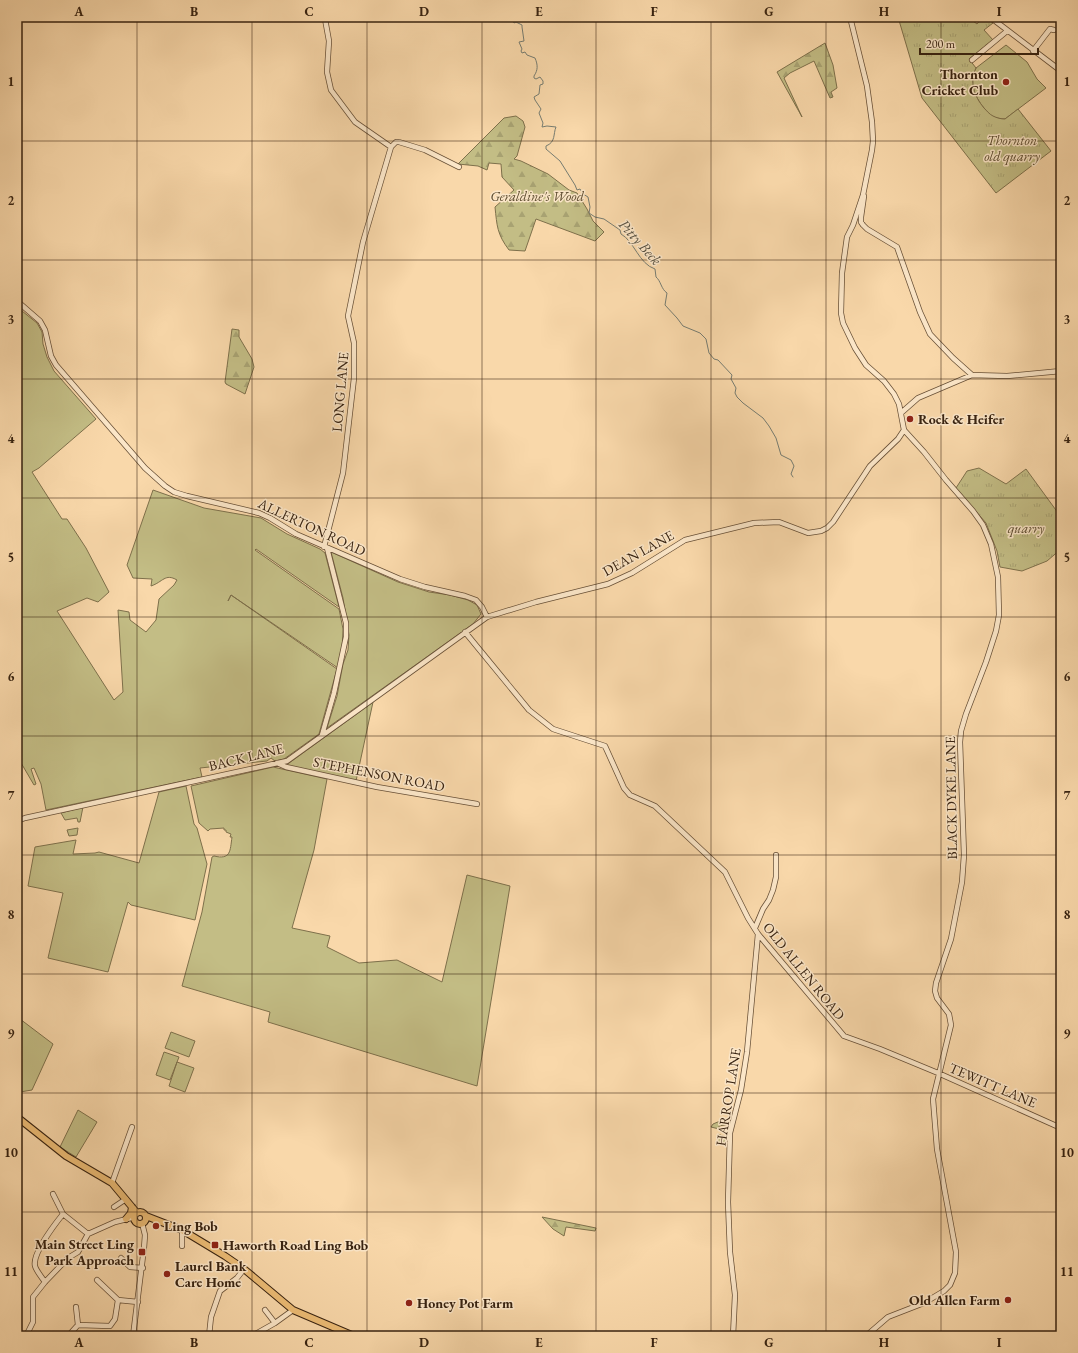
<svg xmlns="http://www.w3.org/2000/svg" width="1078" height="1353" font-family="'EB Garamond',serif">
<defs>
<pattern id="forest-firs" width="22" height="20" patternUnits="userSpaceOnUse"><rect width="22" height="20" fill="#c3bd85"/><path d="M5 1l3.5 6h-7zM16 11l3.5 6h-7z" fill="#a8a272"/></pattern>
<pattern id="park-tufts" width="24" height="20" patternUnits="userSpaceOnUse"><rect width="24" height="20" fill="#c3bd85"/><path d="M3 7l-1-3M5 7V3M7 7l1-3M15 17l-1-3M17 17v-4M19 17l1-3" fill="none" stroke="#a8a272"/></pattern>
</defs>
<rect width="100%" height="100%" fill="#f9d8aa"/>
<filter id="stains"><feTurbulence type="fractalNoise" baseFrequency=".005" numOctaves="4"/><feColorMatrix values="0 0 0 0 .2 0 0 0 0 .09 0 0 0 0 .02 0 0 0 .5 -.17"/></filter>
<radialGradient id="worn" r=".72"><stop offset=".6" stop-color="#630" stop-opacity="0"/><stop offset="1" stop-color="#630" stop-opacity=".3"/></radialGradient>
<path fill="#c3bd85" stroke="#7e704b" d="M1006,45L1027,62L1037,79L1046,88L1005,119C1001,119 997,118 993,117C989,115 987,111 984,108C974,96 969,82 976,68Z
M17,307L37,323L42,332L43,344L47,357L54,371L96,419L39,468L32,472L62,519H67L86,548L109,592L98,602L87,598L57,611L114,700L123,692L118,610L129,612L130,620L146,632L156,620L159,599L174,585L177,580C165,573 163,582 151,586L152,579L133,578L127,565L153,490L204,508L261,518L287,534L320,549L325,553L339,607L256,549L255,550L339,609L343,629L342,651L338,668L231,595L228,601L231,595L337,669L319,734L284,759L275,761L271,758L267,761L200,768L202,777L46,810L41,784L34,768L31,769L36,784L34,785L17,756Z
M331,552L398,582L429,592L450,595L468,600L477,605L481,614L473,624L327,728L337,696L343,664L348,650L349,635L343,598Z
M373,702L356,781L285,766Z
M273,767L327,779L314,850L292,928L330,936L327,947L359,963L397,960L442,982L467,875L510,886L477,1086L268,1022L270,1012L182,986L202,912L212,857L214,856C231,860 230,851 232,837H230L231,834L226,832V830H224V828L210,829L208,831L199,823L191,786Z
M186,786L194,824L197,828L207,864L195,920L131,905L128,902L108,972L48,958L63,893L28,886L35,847L76,840L73,854L95,853L99,852L139,863L159,792Z
M83,807L80,822H78L77,818L65,820L61,813Z
M78,828L77,835L69,836L67,830Z
M17,1019H20L53,1044L32,1090L20,1092L21,1097L17,1103Z
M171,1032L195,1041L189,1057L165,1048Z
M164,1052L179,1057L170,1080L156,1075Z
M177,1062L194,1068L185,1092L169,1086Z
M78,1110L97,1122L76,1157L60,1147Z
M718,1134L725,1137L728,1144L717,1143Z"/>
<path fill="url(#forest-firs)" stroke="#7e704b" d="M825,43L833,65L837,88L831,92L833,97L830,98L814,61L790,73L784,78L802,117L777,72Z
M516,116L523,121L525,127L517,156L514,159L521,161L548,174L569,190L577,193L587,209L593,221L604,232L595,241L536,219L525,251L509,250C497,234 497,226 495,207L514,190L502,177L501,164L489,163L487,170L478,166L458,164L504,118Z
M232,329L239,330V337L252,359L254,367L245,394L226,384L225,382Z
M725,1119H732L730,1124L719,1126V1129L711,1127L713,1124Z
M542,1217L596,1228L595,1231L566,1227L564,1236L553,1229Z"/>
<path fill="url(#park-tufts)" stroke="#7e704b" d="M898,17H968L977,24L983,17H985L993,23L984,30L993,40L969,59L976,68C969,82 974,96 984,108C987,111 989,114 993,116C997,118 1001,119 1005,119L1018,109L1051,151L996,193L922,98Z
M979,468L1006,484L1026,469L1061,517V549L1047,561L1022,571L1000,567L997,551L986,523L956,488L967,471Z"/>
<g fill="none" stroke-linecap="round" stroke-linejoin="round">
<path stroke="#767c71" stroke-width="1" d="M511,17L514,23L516,22L522,25V27L524,41L519,42L522,49L521,51L522,53L525,52L527,55L535,58C538,65 538,70 534,76V78L536,79L540,77L543,81V84L540,85L539,94L534,97L535,100L541,109L539,113L543,123L542,127L547,126L556,127C553,134 556,142 546,146V149L560,161L575,185L577,190L580,189L583,194L588,197L590,207L589,213L595,217L604,219L620,230L621,234C634,241 639,264 655,269L656,277C661,281 661,289 667,293L665,305L677,318L683,326L700,333L706,339L709,353L714,359L718,360L732,375L731,379L736,388L735,393L737,397L743,403L763,418L769,426L776,438L781,455L791,460L794,466L791,474L793,477
M111,1336L115,1332L128,1334"/>
<defs>
<path id="minor" d="M322,17L325,19L329,41L327,72L331,90L355,122L391,147
M850,17L867,86L872,122L873,141L872,150L863,195L853,225L847,237L842,273L841,313L843,323L855,348L866,365L884,381L894,394L899,404L904,430
M990,17L1061,71
M1033,51L1050,29L1054,30
M972,60L1007,31
M864,196L861,217V222L863,225L867,229L897,247L920,312L930,334L953,358L972,375
M17,301L40,321L45,330L51,356L56,365L145,468L165,486L174,492L187,496L259,513L270,518L296,534L400,579L425,587L465,596L476,600L482,607L487,617
M901,413L918,398L972,375L1007,376L1061,371
M324,547L343,473L354,378V343L348,316L363,242L391,147L396,142H399L425,150L459,167
M465,632L529,710L553,729L605,746L624,788L630,795L655,806L725,872L748,918L758,934L844,1036L880,1049L938,1073L1061,1128
M322,735L334,693L346,637V623L327,548
M277,763L286,767L377,787L477,804
M17,821L25,818L287,761L487,617L536,602L608,584L632,573L685,540L754,523L779,522L808,533L821,531L827,528L833,522L870,466L898,439L904,430
M755,928L763,909L769,900L773,890L776,877V855
M112,1183L132,1127
M53,1194L63,1214L88,1234
M114,1207L126,1199
M182,1230V1246
M121,1258L130,1267L143,1268
M97,1280L118,1300L138,1302
M45,1282C42,1278 36,1270 35,1266C32,1254 55,1224 63,1214
M76,1307L78,1325L110,1326L115,1319L118,1300
M265,1310L275,1323
M17,1331L26,1336
M26,1336L33,1322V1297L45,1282L68,1258L78,1252L88,1234L115,1222L135,1217
M68,1336L78,1325
M133,1336L144,1248L145,1235L142,1223
M209,1336L211,1317L220,1291L237,1278L244,1269
M252,1336L275,1323L293,1310
M733,1336L735,1295L730,1252L728,1202L730,1133L741,1090L747,1052L758,934
M866,1336L888,1317L924,1303L944,1291L950,1285L955,1273L956,1252L937,1149L933,1099L951,1025L949,1014L937,998L935,991L936,983L951,939L962,882L964,855L960,742L961,731L966,714L986,662L996,631L999,615L998,577L991,544L983,525L973,511L946,480L924,452L904,430"/>
<path id="major" d="M17,1117L66,1156L112,1183L137,1213
M134 1218a6 6 0 1 1 12 0a6 6 0 1 1-12 0Z
M146,1216L182,1230L225,1256L244,1269L293,1310L354,1336
M126,1219L131,1213L132,1207"/>
</defs>
<use href="#minor" stroke="#685037" stroke-width="6"/>
<use href="#major" stroke="#382311" stroke-width="8"/>
<use href="#minor" stroke="#fbe6c8" stroke-width="4.5"/>
<use href="#major" stroke="#ecbc75" stroke-width="6"/>
</g>
<path fill="none" stroke="#382311" stroke-width="1" stroke-opacity="0.55" d="M137,17V1336M252,17V1336M367,17V1336M482,17V1336M596,17V1336M711,17V1336M826,17V1336M941,17V1336M17,141H1061M17,260H1061M17,379H1061M17,498H1061M17,617H1061M17,736H1061M17,855H1061M17,974H1061M17,1093H1061M17,1212H1061"/>
<g fill="#8f2418" stroke="#fbe6c8" stroke-width="1.5">
<circle cx="1006" cy="82" r="4"/>
<circle cx="910" cy="419" r="4"/>
<circle cx="156" cy="1226" r="4"/>
<rect x="211" y="1241" width="8" height="8" rx="2"/>
<rect x="138" y="1248" width="8" height="8" rx="2"/>
<circle cx="167" cy="1274" r="4"/>
<circle cx="1008" cy="1300" r="4"/>
<circle cx="409" cy="1303" r="4"/>
</g>
<g text-anchor="middle" stroke-width="3" stroke-linejoin="round" paint-order="stroke">
<g font-size="14" font-weight="bold" fill="#382311" stroke="#fbe6c8" text-anchor="start">
<text x="998" y="79" text-anchor="end">Thornton<tspan x="998" dy="16">Cricket Club</tspan></text>
<text x="918" y="424">Rock &amp; Heifer</text>
<text x="164" y="1231">Ling Bob</text>
<text x="134" y="1249" text-anchor="end">Main Street Ling<tspan x="134" dy="16">Park Approach</tspan></text>
<text x="223" y="1250">Haworth Road Ling Bob</text>
<text x="175" y="1271">Laurel Bank<tspan x="175" dy="16">Care Home</tspan></text>
<text x="1000" y="1305" text-anchor="end">Old Allen Farm</text>
<text x="417" y="1308">Honey Pot Farm</text>
</g>
<g font-size="14" font-style="italic" fill="#5b4a2e" stroke="#fbe6c8">
<text x="1012" y="145">Thornton<tspan x="1012" dy="16">old quarry</tspan></text>
<text x="537" y="201">Geraldine's Wood</text>
<text x="1026" y="533">quarry</text>
</g>
<g font-size="14" fill="#382311" stroke="#fbe6c8">
<text transform="translate(340 392) rotate(-85)" y="5">LONG LANE</text>
<text transform="translate(312 527) rotate(25)" y="5">ALLERTON ROAD</text>
<text transform="translate(638 553) rotate(-29)" y="5">DEAN LANE</text>
<text transform="translate(246 757) rotate(-14)" y="5">BACK LANE</text>
<text transform="translate(379 774) rotate(11)" y="5">STEPHENSON ROAD</text>
<text transform="translate(951 798) rotate(-91)" y="5">BLACK DYKE LANE</text>
<text transform="translate(804 971) rotate(51)" y="5">OLD ALLEN ROAD</text>
<text transform="translate(993 1085) rotate(23)" y="5">TEWITT LANE</text>
<text transform="translate(728 1097) rotate(-81)" y="5">HARROP LANE</text>
</g>
<g font-size="15" font-style="italic" fill="#575041" stroke="#fbe6c8">
<text transform="translate(640 242) rotate(48)" y="5">Pitty Beck</text>
</g>
</g>
<rect width="1078" height="1353" fill="none" stroke="#f9d8aa" stroke-width="44"/>
<path d="M920 48v6h118v-6" fill="none" stroke="#382311" stroke-width="2"/>
<text x="926" y="48" font-size="12" fill="#382311" stroke="#fbe6c8" stroke-width="3" paint-order="stroke">200 m</text>
<rect x="22" y="22" width="1034" height="1309" fill="none" stroke="#382311" stroke-width="1.5"/>
<g font-size="13" text-anchor="middle" font-weight="bold" fill="#382311">
<text x="79" y="16">A</text>
<text x="194" y="16">B</text>
<text x="309" y="16">C</text>
<text x="424" y="16">D</text>
<text x="539" y="16">E</text>
<text x="654" y="16">F</text>
<text x="769" y="16">G</text>
<text x="884" y="16">H</text>
<text x="999" y="16">I</text>
<text x="11" y="86">1</text>
<text x="1067" y="86">1</text>
<text x="11" y="205">2</text>
<text x="1067" y="205">2</text>
<text x="11" y="324">3</text>
<text x="1067" y="324">3</text>
<text x="11" y="443">4</text>
<text x="1067" y="443">4</text>
<text x="11" y="562">5</text>
<text x="1067" y="562">5</text>
<text x="11" y="681">6</text>
<text x="1067" y="681">6</text>
<text x="11" y="800">7</text>
<text x="1067" y="800">7</text>
<text x="11" y="919">8</text>
<text x="1067" y="919">8</text>
<text x="11" y="1038">9</text>
<text x="1067" y="1038">9</text>
<text x="11" y="1157">10</text>
<text x="1067" y="1157">10</text>
<text x="11" y="1276">11</text>
<text x="1067" y="1276">11</text>
<text x="79" y="1347">A</text>
<text x="194" y="1347">B</text>
<text x="309" y="1347">C</text>
<text x="424" y="1347">D</text>
<text x="539" y="1347">E</text>
<text x="654" y="1347">F</text>
<text x="769" y="1347">G</text>
<text x="884" y="1347">H</text>
<text x="999" y="1347">I</text>
</g>
<rect width="100%" height="100%" filter="url(#stains)"/>
<rect width="100%" height="100%" fill="url(#worn)"/>
</svg>
